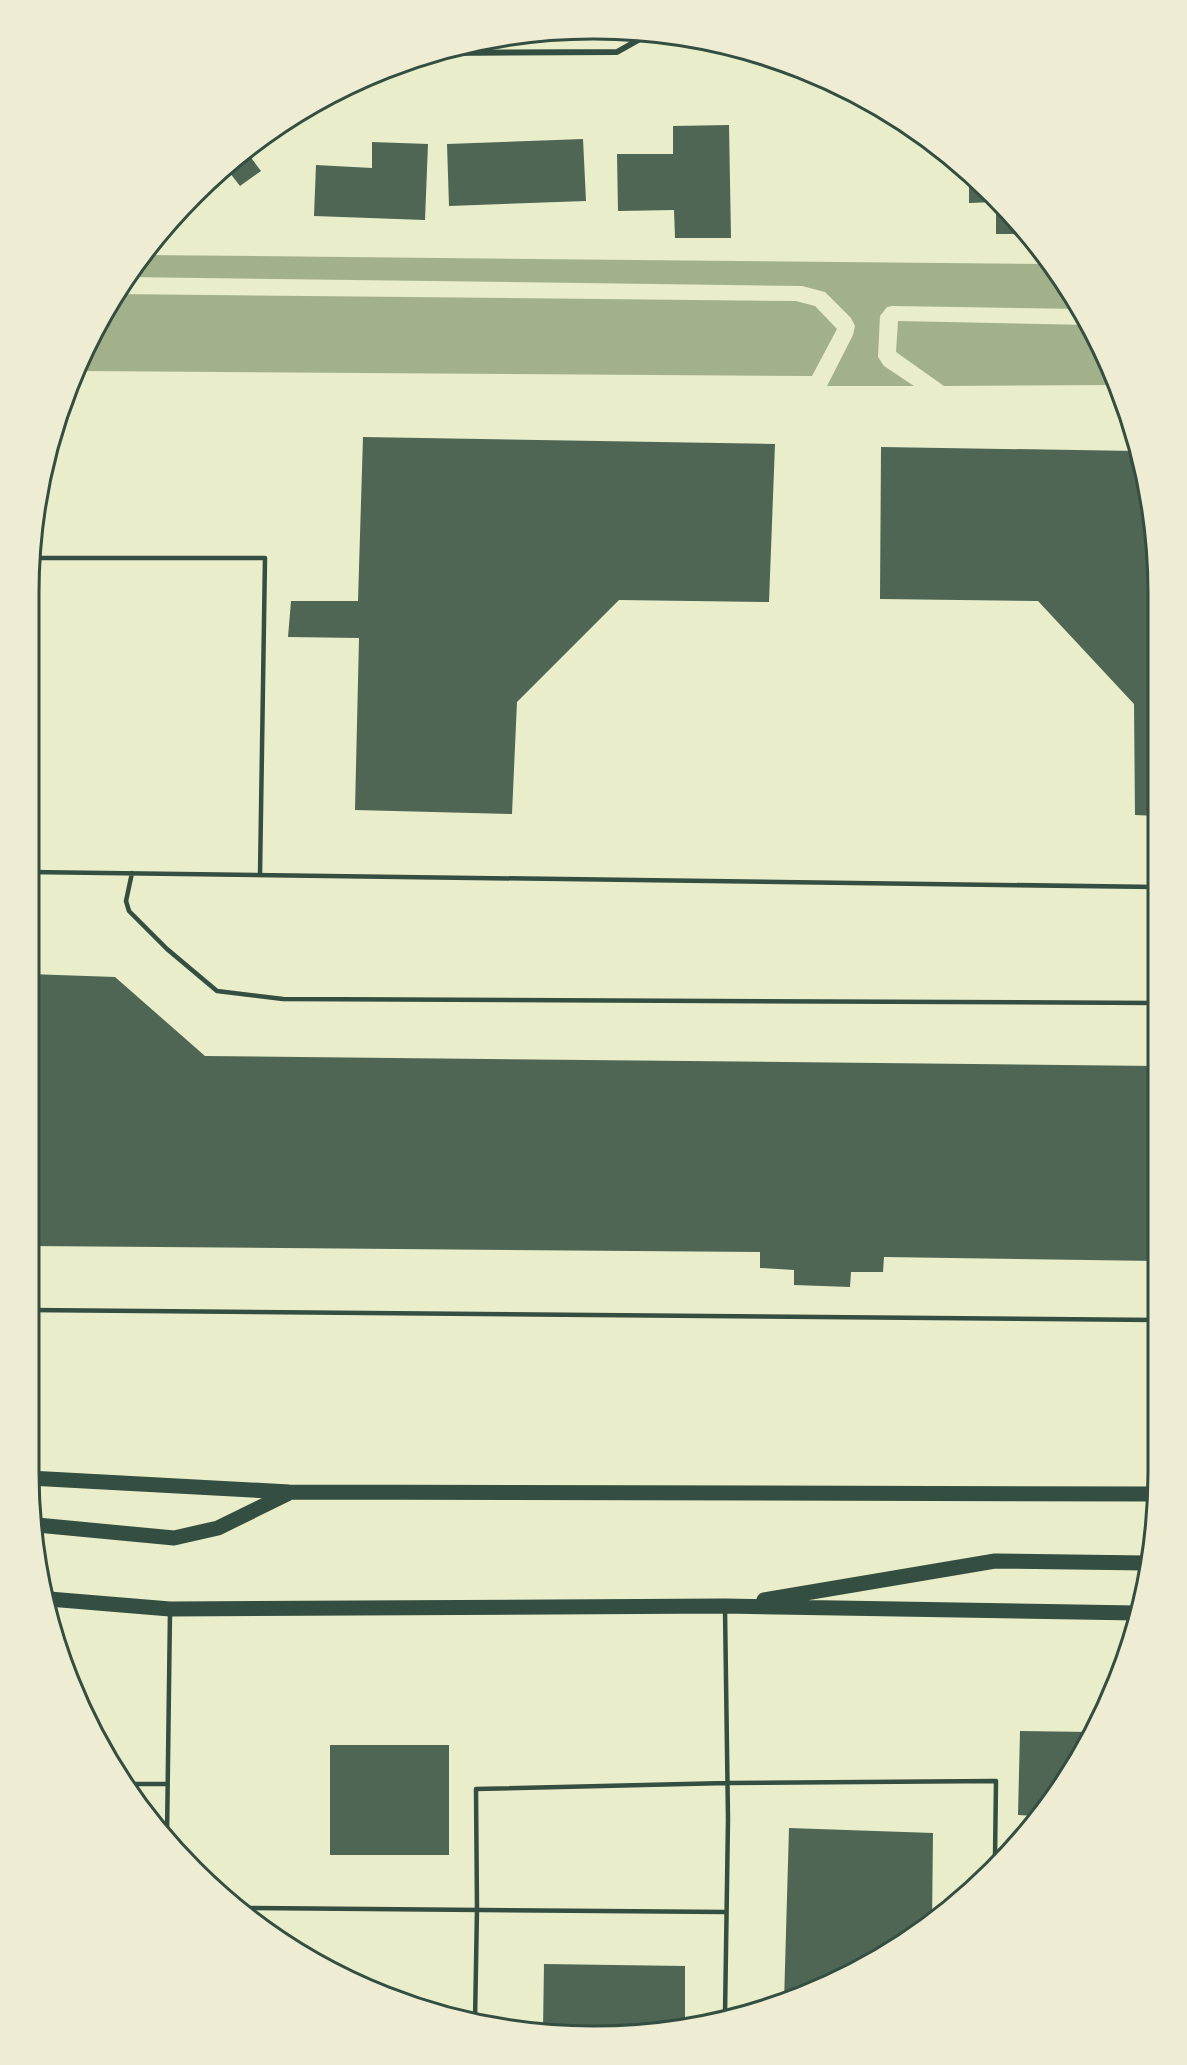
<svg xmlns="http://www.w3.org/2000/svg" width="1187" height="2065" font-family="'Roboto Condensed',sans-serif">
<rect width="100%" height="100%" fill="#e9edc9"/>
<path fill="#a3b18a" d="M144,255L1047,264L1081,309L892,306L887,307L880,316L878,357L884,366L914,386H827L853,335L855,326L851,318L825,292L802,286L126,277Z
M117,294L796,301L815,306L837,329L812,376L79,371Z
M898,321L1089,325L1116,385L944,386L896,352Z"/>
<path fill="#4f6655" d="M729,125L731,238H675L674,210L618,211L617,154H673V126Z
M583,139L586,201L449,206L447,144Z
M372,142L428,144L425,220L314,216L316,165L372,168Z
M246,151L261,171L240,186L226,168Z
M969,174L993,194L1023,234H996V202L969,203Z
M363,437L775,444L769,602L619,600L517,702L512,814L355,810L359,638L288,637L291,601H358Z
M881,447L1136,451L1157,556V816L1135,815L1134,704L1038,601L880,599Z
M29,974L115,977L205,1056L1157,1066V1261L884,1257L883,1272H851L850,1287L794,1285V1270L760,1268V1252L29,1246Z
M1020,1731L1090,1732L1063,1785L1035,1816L1018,1815Z
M330,1745H449V1855H330Z
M789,1828L933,1833L932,1922L784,2002Z
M544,1964L685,1966V2021L594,2036L543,2030Z"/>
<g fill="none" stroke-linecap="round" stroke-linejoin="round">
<path stroke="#344e41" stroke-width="4.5" d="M30,558H265L260,875
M29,872L1157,887
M132,873L126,901L129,911L167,949L217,991L283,999L1157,1003
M29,1310L1157,1320
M725,1609L728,1819L725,2015
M129,1784H167
M167,1836L170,1611
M244,1908L726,1912
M475,2021L477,1909L476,1789L727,1783L996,1781L995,1858"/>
<path stroke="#344e41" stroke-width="6" d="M438,53L617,52L649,34"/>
<path stroke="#344e41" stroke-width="15" d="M29,1478L289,1492L1157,1494
M37,1525L174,1538L218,1528L287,1494
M49,1599L170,1609L725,1606L1137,1613
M764,1600L995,1561L1146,1563"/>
</g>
<path d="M0 0H1187V2065H0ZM593 39H594A554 554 0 0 1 1148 593V1472A554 554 0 0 1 594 2026H593A554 554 0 0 1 39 1472V593A554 554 0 0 1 593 39Z" fill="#eeecd3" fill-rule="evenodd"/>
<path fill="none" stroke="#344e41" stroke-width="3" d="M593 39H594A554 554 0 0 1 1148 593V1472A554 554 0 0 1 594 2026H593A554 554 0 0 1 39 1472V593A554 554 0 0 1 593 39Z"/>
</svg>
